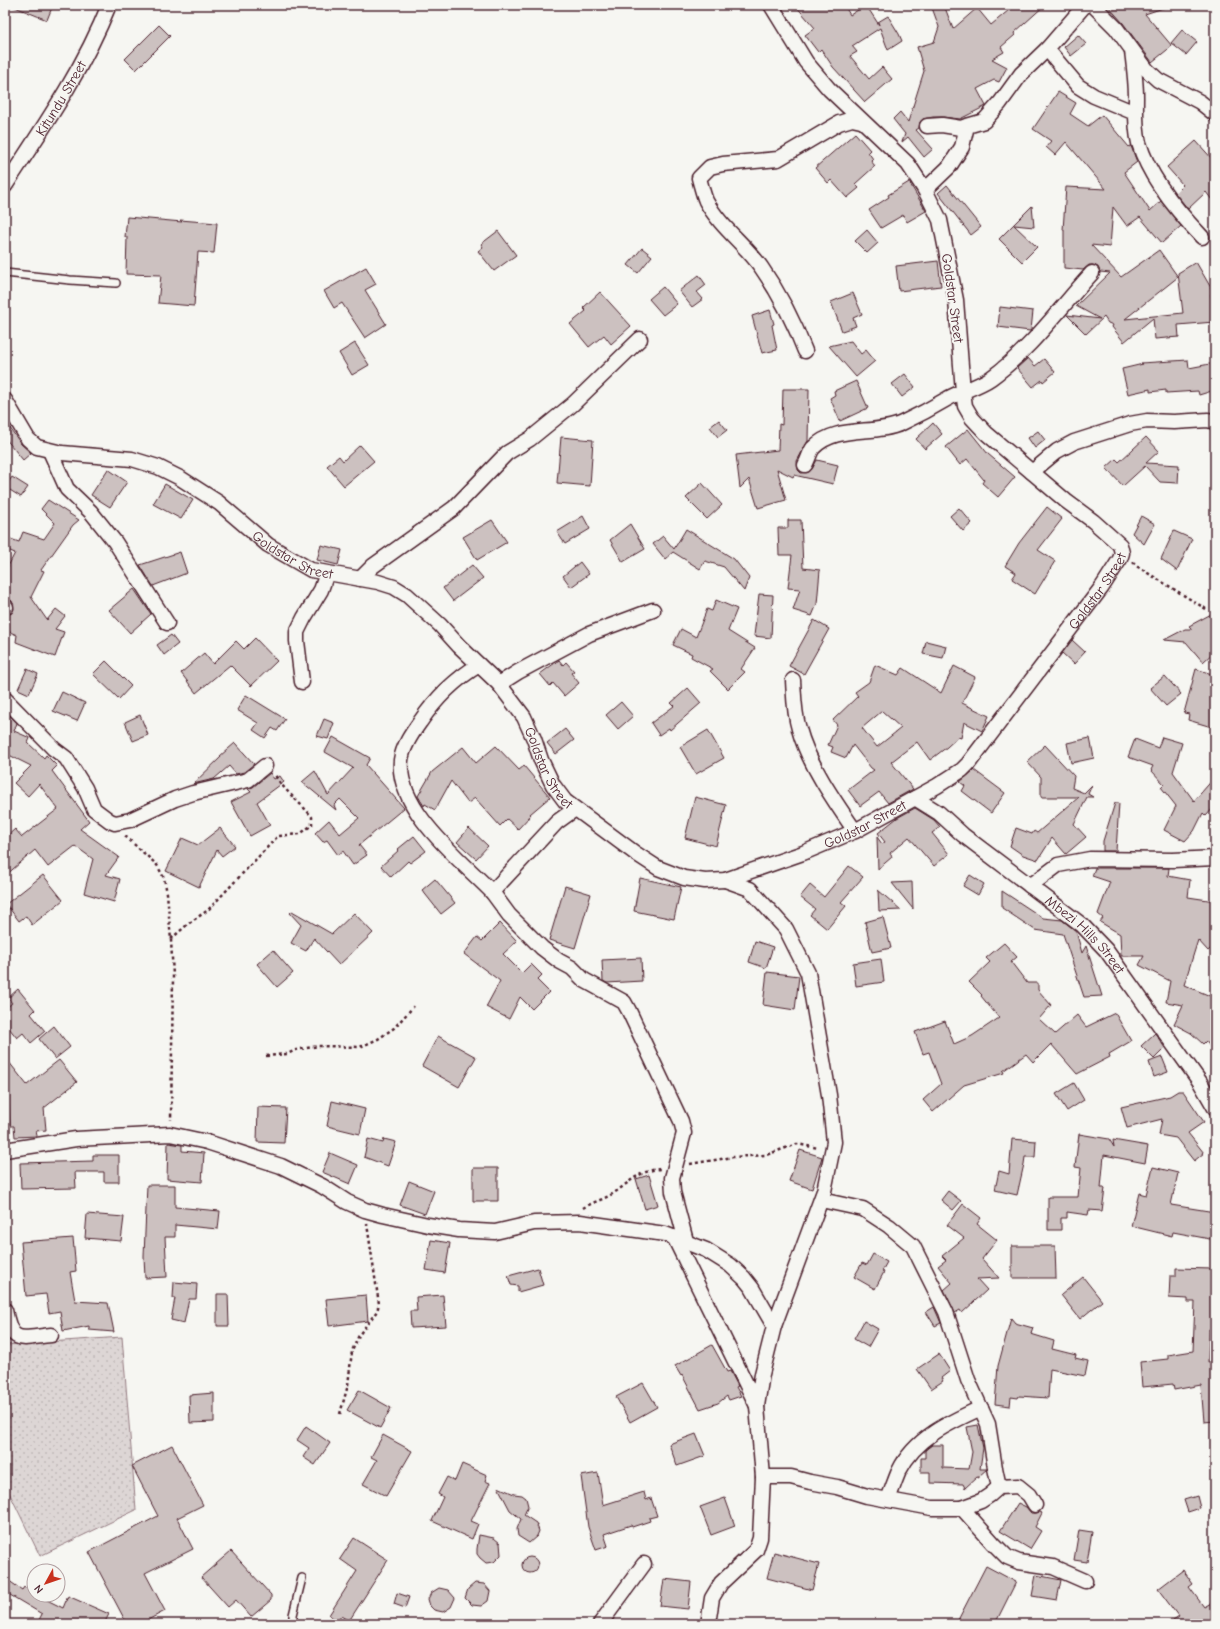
<svg xmlns="http://www.w3.org/2000/svg" width="1220" height="1629" font-family="'Comic Neue',sans-serif">
<defs>
<pattern id="grass-dots" width="8" height="8" patternUnits="userSpaceOnUse"><rect width="8" height="8" fill="#ddd6d5"/><path d="M2 2h.1M6 6h.1" fill="none" stroke="#bfb7b7" stroke-width="1.8" stroke-linecap="round"/></pattern>
</defs>
<rect width="100%" height="100%" fill="#f6f6f2"/>
<filter id="ink" filterUnits="userSpaceOnUse"><feTurbulence type="fractalNoise" baseFrequency=".025" numOctaves="2"/><feDisplacementMap in="SourceGraphic" scale="8" xChannelSelector="R" yChannelSelector="G"/><feConvolveMatrix kernelMatrix="1 2 1 2 8 2 1 2 1" color-interpolation-filters="sRGB"/></filter>
<g filter="url(#ink)">
<path fill="url(#grass-dots)" stroke="#947a80" d="M122,1337L136,1510L40,1556L5,1484V1345Z"/>
<path fill="#ccc1c0" stroke="#4a1f2b" fill-rule="evenodd" d="M10,5H53L47,20Z
M795,5H844L850,15L866,5L879,25L878,22L888,16L899,34L902,41L888,50L880,28L852,46L857,52L850,56L869,79L882,67L892,79L865,102L833,67L821,49L818,52L805,35L815,28Z
M931,5H944L953,29L977,8L991,25L1015,5H1045L1014,33L1015,35L1001,47L1004,52L992,59L1007,67L999,82L994,80L977,89L986,106L960,119L943,117H933L923,119L920,122L919,128L916,130L933,149L924,157L908,137L902,142L905,134L893,119L900,112L908,122L924,71L917,47L934,42L939,27Z
M1107,5H1166V7L1145,14L1172,46L1152,62L1123,23Z
M159,25L170,36L136,70L125,59Z
M1182,30L1197,42L1186,55L1171,43Z
M1078,35L1086,44L1071,56L1064,47Z
M1058,92L1076,103L1070,114L1088,126L1102,115L1129,147L1131,146L1137,162L1124,172L1150,211L1161,201L1181,226L1162,243L1140,217L1127,226L1113,207L1110,247L1091,245L1121,277L1159,250L1178,277L1125,319L1183,313L1178,273L1196,262L1214,293L1211,294L1214,322L1178,325L1179,337L1155,339L1153,318L1124,342L1112,327L1113,325L1108,323L1104,317L1086,334L1067,315L1100,319L1076,306L1110,273L1100,272L1098,267L1093,265H1089L1083,270L1064,268V230H1063L1066,187L1106,189L1066,142L1055,155L1046,147L1051,141L1033,129Z
M855,133L870,150L868,152L873,159L871,161L875,166L855,184L859,188L847,198L831,180L828,183L815,168Z
M1196,141L1215,162V204L1206,192L1188,209L1175,193L1183,185L1167,167Z
M909,182L926,211L907,222L903,215L881,228L869,210L889,197L888,195Z
M947,185L981,227L971,235L938,193Z
M1032,206L1034,227L1014,225L1037,247L1022,262L999,239Z
M127,217L182,222L180,220L217,223L214,253L198,252L194,306L158,303L161,275L126,274L127,237H125Z
M867,230L878,243L867,253L855,241Z
M498,231L516,255L494,271L478,251L483,247L481,244Z
M642,248L652,256L638,273L628,265Z
M938,261L941,286L899,291L896,266Z
M366,267L376,284L365,290L386,324L365,338L342,303L334,308L324,291Z
M699,275L706,285L697,292L703,299L692,307L679,291Z
M663,287L677,304L663,315L649,299Z
M600,292L631,326L611,344L604,335L589,347L570,324L586,311L583,308Z
M853,293L862,314L853,318L856,326L842,331L831,302Z
M1000,307L1033,311L1031,330L1030,331L998,327Z
M770,310L774,324L772,325L777,350L762,353L752,316Z
M851,341L861,354L866,350L875,361L856,377L829,346Z
M355,343L369,365L352,375L339,353Z
M1028,358L1035,366L1044,359L1055,372L1043,382L1042,380L1033,387L1017,368Z
M1188,360L1189,368L1215,363V390L1199,395L1198,391L1166,393V390L1150,392V389L1128,394L1122,369L1143,364L1141,363Z
M905,374L915,387L902,397L892,384Z
M856,381L868,408L840,421L830,398L835,395L834,391Z
M783,389H809L808,441L797,461L798,470L801,473L809,472L812,469L817,460L838,465L833,484L794,475L793,477L777,469L786,500L758,508L749,479L740,488L736,455L778,450L779,424L782,425Z
M719,420L727,430L718,437L710,427Z
M5,421L21,444L31,453L23,460L5,438Z
M933,423L942,434L925,449L916,439Z
M968,429L988,454L1015,477L998,497L982,483L984,480L967,459L960,465L946,447Z
M1038,431L1045,440L1035,448L1028,438Z
M561,437L593,440L590,486L557,483Z
M1146,437L1159,451L1146,463L1179,465L1178,483L1160,482L1145,466L1123,486L1106,468L1116,459L1119,462Z
M360,445L374,461L344,486L327,466L339,456L343,461Z
M108,469L127,482L110,507L91,495Z
M12,477L28,487L21,497L5,487Z
M702,483L722,505L707,519L686,498Z
M165,484L193,500L181,519L153,504Z
M48,500L79,520L73,525L41,570L44,571L31,597L47,620L56,609L65,616L55,629L64,632L55,657L16,642L17,635L5,630V615L12,613L14,609L12,601L5,598V572L15,553L5,549V537L19,542L23,532L44,539L55,523L41,509Z
M1047,507L1062,519L1038,550L1055,561L1035,594L1012,579L1016,573L1005,566L1019,543Z
M959,508L972,523L963,531L950,516Z
M583,516L590,529L565,544L557,532Z
M1141,516L1155,524L1144,544L1132,533Z
M492,520L507,542L477,560L463,537Z
M788,520H801L803,568L820,570L817,604L812,616L793,610L800,589L788,588L792,555H779L778,528H788Z
M630,524L645,549L623,562L610,540Z
M686,529L734,559L749,578L744,591L724,567L705,561L700,569L673,552L665,559L653,544L663,536L674,549Z
M1174,531L1192,539L1177,571L1161,559Z
M321,545L342,550L338,565L317,560Z
M180,552L187,573L153,586L140,565Z
M580,562L589,574L571,587L563,576Z
M472,565L483,578L453,601L443,588Z
M134,589L151,614L130,633L109,610Z
M759,594L773,595L771,638L754,636Z
M716,600L737,609L728,631L755,648L741,669L745,672L728,689L710,671L713,669L691,657L692,654L673,645L681,629L696,637L707,609L712,611Z
M1215,612V651L1203,662L1186,642L1164,640L1185,629H1192L1189,626Z
M814,620L829,629L804,674L789,666Z
M171,635L178,644L164,655L157,645Z
M255,638L277,661L251,686L230,665L196,693L181,673L204,653L213,664L236,641L244,649Z
M1072,640L1085,652L1074,664L1062,653Z
M926,641L946,646L943,658L923,654Z
M559,660L563,665L566,662L574,671L571,673L579,683L564,696L553,683L550,686L540,674Z
M106,661L131,686L119,699L93,674Z
M875,665L898,675L903,668L941,693L954,666L975,677L962,703L989,716L982,731L964,722L961,738L958,737L947,747L930,760L917,742L891,762L913,789L888,803L879,792L860,806L848,790L874,770L871,768L853,745L846,758L831,752L833,747L828,745L837,725L833,720L858,696L855,692L869,682ZM882,711L901,728L877,747L862,728Z
M27,669L38,674L29,694L18,689Z
M1196,669L1212,674V677L1215,678V728L1188,720L1189,714L1184,713Z
M1165,676L1181,694L1166,706L1150,688Z
M688,688L701,703L670,730L669,728L659,735L651,723L674,706L671,703Z
M62,692L85,703L77,721L53,711Z
M246,695L285,719L277,731L272,728L265,738L253,730L258,723L237,710Z
M621,702L633,716L618,729L606,715Z
M5,711L17,723L14,731L30,738L28,743L44,758L46,755L57,766L52,771L89,821L80,829L119,857L106,875L120,879L114,902L84,893L93,859L75,846L48,867L35,850L5,876V838L15,829L22,837L58,809L39,784L28,796L14,783L31,766L5,753Z
M140,715L148,735L133,741L125,722Z
M324,719L334,723L328,739L317,736Z
M565,729L574,740L556,754L547,743Z
M708,730L724,758L696,774L680,747Z
M333,737L370,758L366,765L404,808L359,845L367,855L353,865L343,851L338,855L327,840L323,842L315,833L329,820L340,834L359,818L340,799L334,805L336,810L302,782L315,771L328,795L353,768L325,752Z
M1162,737L1182,743L1173,772L1194,801L1215,777V806L1206,816L1203,813L1194,831L1185,841L1164,830L1176,806L1161,787L1164,784L1151,770L1153,766L1128,757L1135,739L1158,748Z
M1090,738L1094,758L1071,763L1067,743Z
M235,743L254,764L244,772L236,774L229,766L214,779L193,784L221,757L220,756Z
M1045,745L1074,776L1072,788L1084,793L1092,785L1088,794L1093,797H1087L1074,824L1086,837L1066,854L1052,838L1038,860L1023,855L1010,846L1016,828L1032,834L1034,831L1037,833L1079,797H1041V777L1027,762Z
M496,746L519,770L524,766L550,797L530,814L531,815L518,829L507,819L500,826L475,798L468,803L451,781L435,810L425,804L424,806L418,796L432,772L463,747L476,763Z
M974,770L1005,793L991,813L962,791L965,786L960,782Z
M270,773L274,779L280,776L284,782L257,802L270,825L250,836L231,802L251,792L248,789L253,787Z
M695,797L726,805L716,846L685,838Z
M1115,803H1119L1116,851H1103V841Z
M915,808L934,820L940,827L932,833L949,854L934,866L909,837L890,853L892,857L878,869L877,837L882,844L885,842L878,833L897,818Z
M220,828L235,846L222,856L217,850L199,887L166,871L182,838L198,845Z
M469,828L488,846L476,859L457,842Z
M414,836L426,851L410,863L408,861L391,877L381,866L399,850L398,849Z
M849,866L863,877L841,902L846,906L827,929L810,915L815,909L800,897L810,885L824,897Z
M1095,868H1169L1168,876L1190,880L1188,897L1215,901V945L1208,951L1198,940L1184,985L1215,998V1054L1206,1041L1203,1044L1191,1033L1174,1024L1183,1005L1166,1002L1170,981L1139,965L1144,956H1121L1120,934L1100,922L1103,918L1098,914L1110,882L1092,876Z
M43,875L63,900L32,925L26,916L19,921L6,904Z
M970,875L984,884L978,895L963,886Z
M640,878L681,887L674,919L634,911Z
M435,879L455,903L441,914L422,890Z
M912,882L913,909L892,883Z
M565,886L591,894L575,948L549,940Z
M878,890L901,910L879,911Z
M1002,891L1043,918L1062,920L1076,931L1082,953L1086,946L1102,996L1084,997L1063,934L1035,930L1002,908Z
M292,911L332,934L354,913L373,933L339,965L314,938L306,951L291,943L301,925L290,913Z
M883,917L891,948L872,952L865,922Z
M500,923L517,941L503,954L522,973L531,964L542,975L537,980L549,992L532,1009L520,997L509,1019L486,1007L500,981L464,954L477,937L482,941Z
M755,941L773,947L766,968L749,962Z
M1004,943L1017,957L1011,962L1027,983H1038V990L1051,1005L1039,1019L1055,1034L1077,1015L1086,1027L1115,1013L1131,1041L1109,1054L1110,1057L1077,1074L1051,1044L1033,1062L1026,1054L1003,1071L1004,1073L964,1085L933,1112L923,1100L941,1084L929,1052L923,1054L915,1032L945,1021L954,1044L972,1036L999,1018L981,996L982,995L969,982L990,962L986,958Z
M273,950L293,973L277,987L257,964Z
M641,958L642,981L607,983L603,981L602,960Z
M881,959L884,982L856,986L853,963Z
M767,972L799,976L795,1010L763,1005Z
M18,989L35,1010L31,1014L45,1031L31,1043L23,1033L17,1038L5,1023V1009L12,1003L8,998Z
M54,1026L70,1047L55,1059L39,1039Z
M1155,1033L1165,1048L1154,1059L1141,1046Z
M438,1036L476,1057L459,1087L422,1066Z
M5,1057L27,1085L59,1060L77,1082L44,1108L46,1130L36,1131L37,1136L15,1137L14,1126H10L8,1096L5,1099Z
M1162,1057L1168,1072L1154,1077L1149,1062Z
M1074,1083L1084,1100L1067,1111L1056,1094Z
M1178,1091H1183L1204,1122L1188,1133L1204,1153L1194,1161L1176,1138L1159,1135L1162,1119L1127,1128L1121,1107L1170,1096Z
M332,1101L365,1109L360,1134L327,1126Z
M258,1107L286,1108L284,1143L257,1142Z
M1079,1134L1109,1139L1114,1147L1113,1140L1148,1146L1145,1163L1104,1155L1101,1188H1105L1102,1211L1089,1210L1088,1215L1067,1212V1218H1061V1230H1048V1197H1078L1081,1168L1075,1167Z
M368,1139L383,1143L384,1139L396,1142L388,1166L364,1157Z
M1012,1139L1036,1141L1035,1157H1025L1024,1164L1017,1195L995,1190L999,1171L1009,1174Z
M168,1143L182,1145V1151L204,1153L202,1182L167,1179Z
M800,1150L822,1157L812,1189L789,1181Z
M330,1153L358,1165L350,1184L322,1172Z
M93,1155H119V1182H104V1172H75L76,1188L21,1189L20,1163L93,1161Z
M1153,1167L1178,1173L1171,1205L1215,1212V1240L1173,1232L1172,1236L1131,1226L1139,1193L1146,1195Z
M473,1168H498V1201H473Z
M649,1175L658,1205L645,1209L636,1179Z
M409,1181L434,1191L425,1214L400,1205Z
M147,1185H175V1207L220,1211L218,1229L175,1225V1237H165L167,1277L145,1278L144,1256Z
M948,1191L961,1201L953,1210L941,1200Z
M963,1204L981,1218L977,1224L997,1240L982,1259L999,1278L977,1279L987,1290L962,1313L960,1310L955,1313L944,1290L952,1283L938,1266L946,1260L942,1256L964,1238L947,1225Z
M87,1214L124,1217L121,1241L85,1238Z
M73,1238L76,1271L70,1272L75,1301L108,1303L114,1332L89,1330V1326L63,1331L60,1311L49,1313L46,1294L26,1296L21,1242Z
M431,1240L450,1243L445,1273L426,1270Z
M1012,1246H1055L1056,1278H1012Z
M873,1254L887,1262L882,1271L884,1272L875,1289L854,1277L862,1263L867,1265Z
M538,1268L543,1285L518,1292V1286L511,1285L508,1276Z
M1176,1268L1212,1269V1306H1215V1329H1209L1208,1362L1215,1361V1421L1204,1422L1201,1385L1174,1390L1173,1384L1142,1387L1140,1362L1168,1359V1355L1193,1351L1195,1302H1188V1299L1169,1298L1170,1276H1176Z
M1083,1277L1102,1301L1080,1319L1061,1295Z
M174,1282L197,1284L196,1299H189L184,1323L171,1320L175,1298H173Z
M217,1294H228L229,1326H217Z
M366,1295L368,1321L329,1326L326,1299Z
M443,1295L446,1326L411,1328L410,1311H417L416,1297Z
M934,1307L941,1323L935,1326L926,1312Z
M1011,1318L1015,1323L1033,1328L1031,1334L1054,1341L1052,1349L1076,1355L1075,1358L1088,1361L1085,1376L1050,1369L1048,1398L1019,1396L1018,1398L1011,1397L1010,1406L995,1404L998,1366Z
M864,1321L878,1329L868,1347L854,1339Z
M712,1345L727,1372L730,1371L738,1386L736,1387L741,1396L729,1400L727,1396L718,1403L700,1409L682,1375L681,1376L675,1366Z
M939,1354L950,1371L941,1378L943,1381L931,1389L917,1369Z
M643,1383L657,1407L630,1422L616,1397Z
M359,1390L391,1408L380,1428L347,1410Z
M214,1393V1422L190,1423L189,1395Z
M978,1425L983,1448L980,1469H987L979,1476V1478L977,1477L965,1488L963,1484L930,1483V1472H921V1458H925V1450L932,1445H943V1468L969,1469L972,1452L967,1427Z
M306,1426L330,1443L315,1465L303,1457L309,1448L297,1440Z
M696,1434L705,1456L677,1466L669,1444Z
M383,1435L412,1451L386,1496L363,1484L377,1460L371,1457Z
M172,1445L203,1505L177,1518L193,1549L145,1573L165,1611L140,1624H127L89,1552L158,1516L132,1466Z
M462,1464L487,1475L485,1481L490,1483L471,1521L478,1524L472,1539L432,1521L443,1497L438,1494L447,1477L455,1481Z
M598,1473L603,1505L644,1492L646,1500L651,1498L657,1516L649,1518L650,1521L632,1527L631,1525L604,1534L608,1546L596,1550L588,1527L581,1476Z
M498,1487L514,1494L522,1495L526,1498L528,1506L524,1515L536,1523L539,1531L537,1536L529,1543L518,1536L517,1529L521,1519L510,1510Z
M1197,1496L1200,1508L1188,1512L1184,1500Z
M725,1498L735,1526L711,1535L700,1507Z
M1018,1503L1026,1507L1031,1513H1036L1040,1512L1042,1513L1035,1527L1041,1531L1030,1549L1000,1531Z
M1079,1530L1092,1532L1087,1562L1074,1560Z
M479,1535L494,1538L500,1543L501,1555L494,1562L486,1563L480,1558L477,1554V1549Z
M354,1538L388,1560L349,1621L341,1616L338,1621L329,1615L357,1571L340,1559Z
M231,1551L271,1595V1600L251,1617L236,1600L228,1607L201,1577Z
M774,1552L819,1564L812,1590L767,1578Z
M522 1565a8 8 0 1 1 16 0a8 8 0 1 1-16 0Z
M986,1566L1016,1582L995,1624H956Z
M1183,1570L1193,1584L1189,1587L1204,1607L1215,1601V1624H1166L1178,1616L1158,1589Z
M1036,1575L1061,1580L1057,1600L1032,1596Z
M5,1578L22,1590L24,1587L34,1593V1595H37L63,1608L68,1596L109,1614L104,1624H37L42,1614L5,1592Z
M664,1579L691,1582L688,1609L660,1606Z
M475,1583L484,1584L490,1591L488,1601L481,1606L472,1605L465,1598L468,1589Z
M439,1588L448,1590L455,1598L451,1607L443,1612L434,1610L430,1606L428,1599L431,1593Z
M397,1593L409,1597L405,1608L394,1604Z"/>
<g fill="none" stroke-linecap="round" stroke-linejoin="round">
<defs>
<path id="lane" d="M5,273L70,280L116,283
M293,1624V1615L302,1578"/>
<g id="street">
<path d="M1093,5L1116,28L1147,70L1158,80L1200,102L1215,114"/>
<path d="M1047,49L1078,86L1094,96L1135,113"/>
<path d="M1132,51C1134,67 1136,82 1136,97C1136,112 1135,128 1139,143C1149,177 1178,212 1202,237"/>
<path d="M927,126L942,125L961,128L967,126"/>
<path id="s1" d="M5,186C43,128 83,70 109,5"/>
<path d="M925,190L949,167L962,147L967,126L984,121L1000,103L1021,74L1047,49L1085,5"/>
<path d="M805,351C794,322 779,293 761,267C745,244 720,227 706,201C703,194 701,185 699,178L710,167L723,164L778,159L839,123L852,119L861,121"/>
<path id="s2" d="M5,400L28,439L37,447L62,453L132,459L158,467L180,478L219,503L268,545L311,570L378,582L394,587L407,595L440,625L459,646L499,684L524,717L534,739L541,760L553,785L565,801L635,853L658,868L684,878L705,881L725,880L803,853L855,831L937,786L962,770L968,764L1102,587L1120,559L1122,553L1120,545L1093,521L1066,501L986,433L972,418L965,406L963,392L956,300L940,220L925,190L908,164L829,89L806,62L771,5"/>
<path d="M50,451L67,489L91,512L115,542L167,623"/>
<path d="M805,465C808,460 810,452 813,448C836,424 874,436 902,423C917,416 932,408 947,399C961,391 978,387 991,378C1030,350 1059,309 1092,273"/>
<path d="M1032,472L1057,451L1074,442L1130,424L1147,421L1174,422L1208,420L1215,422"/>
<path d="M360,579L373,566L454,508L507,453L530,439L573,404L640,339"/>
<path d="M5,606L6,607"/>
<path d="M479,665C454,680 436,698 420,722C412,733 403,746 401,760C396,810 461,860 492,892"/>
<path d="M793,680C794,696 794,713 799,729C808,763 835,802 855,831"/>
<path d="M302,682L297,641V632L304,618L321,590L327,573"/>
<path d="M499,684L518,672L589,634L653,610"/>
<path d="M5,699L54,749L66,758L85,788L94,809L110,821L115,823L130,820L175,799L193,793L248,780L265,766"/>
<path id="s3" d="M915,798L939,813L963,835L1082,925L1106,950L1200,1082L1215,1108"/>
<path d="M575,809L557,822L492,892L509,915L542,948L559,961L572,968L584,980L624,1002L629,1011L681,1121L684,1133L672,1178L673,1192L686,1241"/>
<path d="M1030,886L1058,865L1090,859L1173,860L1215,858"/>
<path d="M5,1150L76,1139L170,1134L207,1142L281,1166L322,1186L347,1202L365,1210L383,1215L428,1225L459,1230L495,1232L534,1223L580,1222L665,1234L706,1250L730,1265L744,1278L752,1288L774,1326"/>
<path d="M821,1200L863,1209L889,1226L913,1246L946,1312L968,1380L988,1424L995,1468L999,1487"/>
<path d="M674,1237L757,1406"/>
<path d="M5,1310C12,1346 20,1338 51,1335"/>
<path d="M763,1477H791L810,1482L837,1487L867,1496L932,1508H962L981,1501L990,1495L999,1487L1018,1486L1029,1495L1035,1505"/>
<path d="M888,1499C892,1490 895,1480 899,1471C915,1438 950,1422 981,1408"/>
<path d="M962,1508L993,1543L1007,1557L1019,1562L1053,1567L1085,1581"/>
<path d="M600,1624L644,1564"/>
<path d="M708,1624L712,1598L721,1583L756,1550L760,1538L763,1477L757,1406L762,1374L774,1326L824,1191L834,1142L829,1095L808,973L786,929L750,889L725,880"/>
</g>
</defs>
<use href="#lane" stroke="#4a1f2b" stroke-width="10"/>
<use href="#street" stroke="#4a1f2b" stroke-width="17"/>
<path stroke="#4a1f2b" stroke-width="2.5" stroke-dasharray="3 3" stroke-linecap="butt" d="M1133,562L1138,567L1206,609
M125,836L157,865L164,878L167,893L171,940L173,976L171,1120
M171,939L188,924L208,910L278,836L300,834L312,825V817C300,802 284,791 275,775
M266,1056L287,1054L296,1050L318,1046L360,1047L378,1039L394,1028L414,1006
M690,1164L733,1157L766,1155L797,1144L818,1148
M583,1208C591,1203 601,1200 609,1196C628,1185 636,1171 660,1169
M340,1414L348,1385L352,1351L359,1335L377,1311L379,1304L367,1224"/>
<use href="#lane" stroke="#f6f6f2" stroke-width="7"/>
<use href="#street" stroke="#f6f6f2" stroke-width="14"/>
</g>
</g>
<g text-anchor="middle" stroke-width="4" stroke-linejoin="round" paint-order="stroke">
<g font-size="14" fill="#4a1f2b" stroke="#f6f6f2">
<text dy="5" stroke="none"><textPath href="#s1" startOffset="104">Kitundu Street</textPath></text>
<text transform="translate(953 298) rotate(82)" y="5">Goldstar Street</text>
<text dy="5" stroke="none"><textPath href="#s2" startOffset="343">Goldstar Street</textPath></text>
<text dy="5" stroke="none"><textPath href="#s2" startOffset="1400">Goldstar Street</textPath></text>
<text dy="5" stroke="none"><textPath href="#s2" startOffset="692">Goldstar Street</textPath></text>
<text dy="5" stroke="none"><textPath href="#s2" startOffset="1064">Goldstar Street</textPath></text>
<text dy="5" stroke="none"><textPath href="#s3" startOffset="219">Mbezi Hills Street</textPath></text>
</g>
</g>
<rect width="1220" height="1629" fill="none" stroke="#f6f6f2" stroke-width="20"/>
<rect x="10" y="10" width="1200" height="1609" fill="none" stroke="#4a1f2b" stroke-width="1.5" filter="url(#ink)"/>
<g transform="translate(46 1583) rotate(230)"><circle r="19" fill="#f6f6f2" stroke="#b1a0a2"/>
<path d="M0-3L7 15L0 10L-7 15Z" fill="#c8321e"/>
<text y="-6" font-size="11" font-weight="bold" text-anchor="middle" fill="#4a1f2b">N</text>
</g>
</svg>
